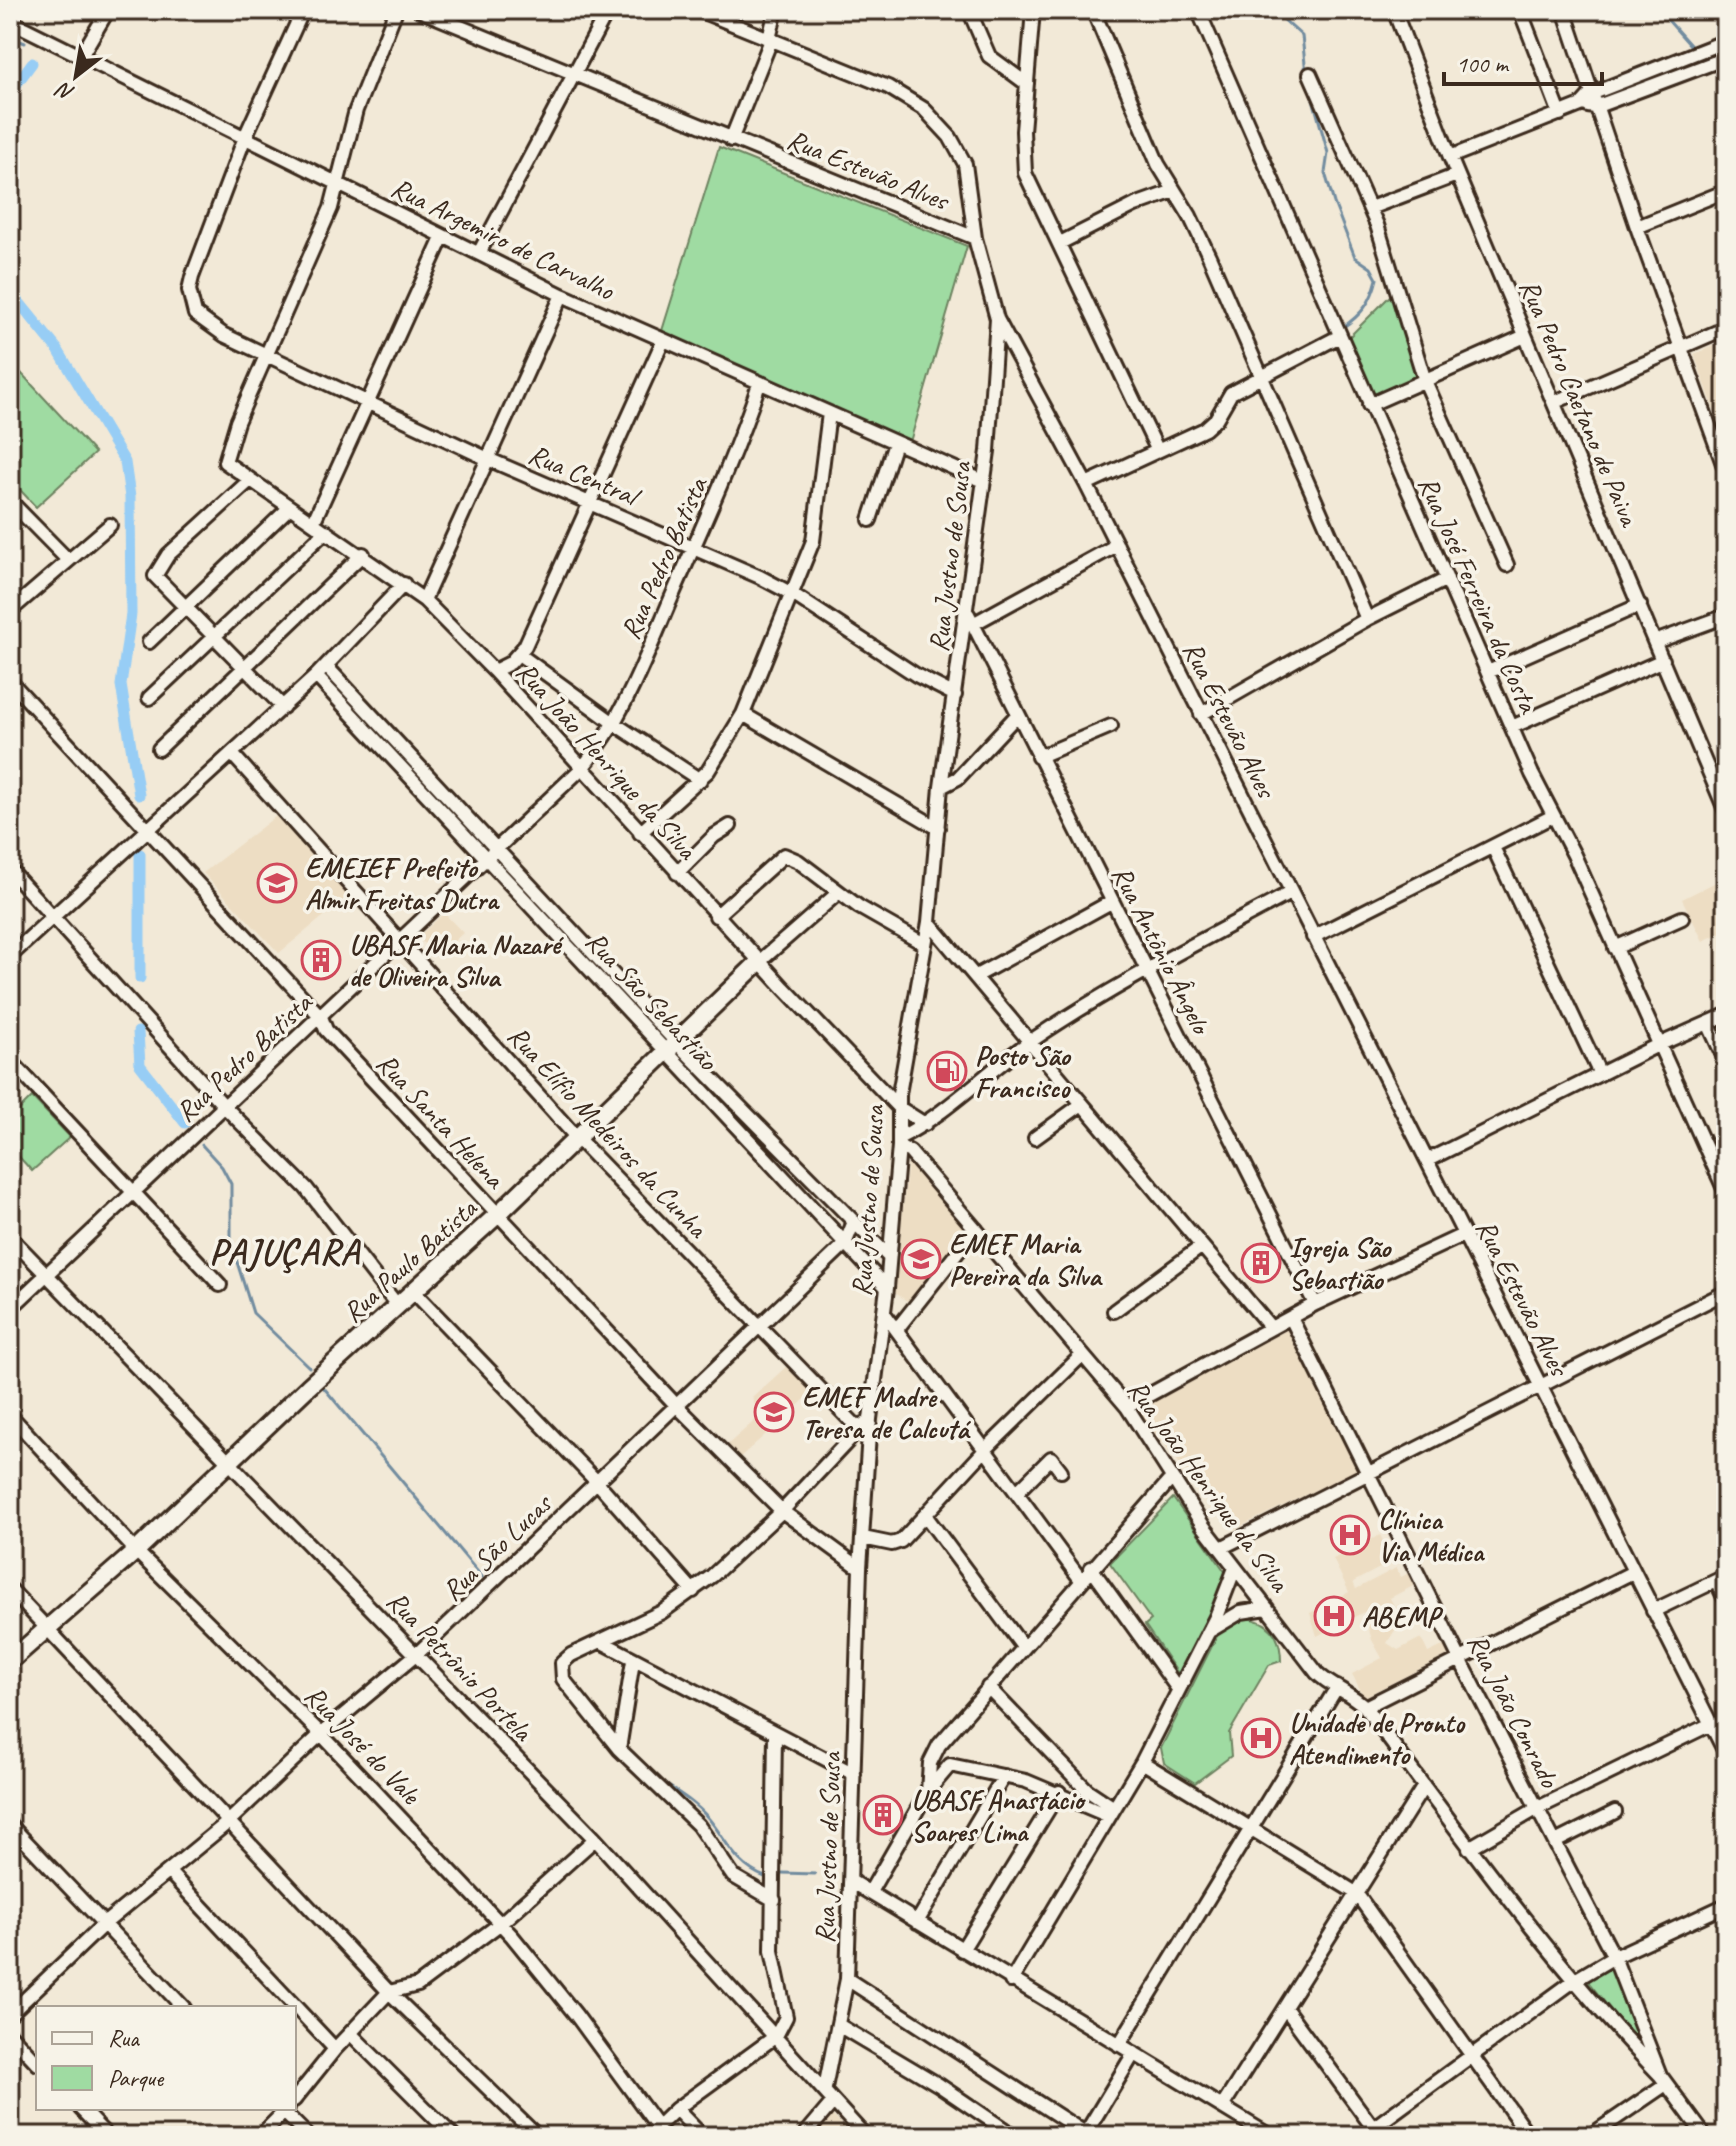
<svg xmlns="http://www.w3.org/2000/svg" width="1736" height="2146" font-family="Caveat,sans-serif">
<rect width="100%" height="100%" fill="#f2e9d7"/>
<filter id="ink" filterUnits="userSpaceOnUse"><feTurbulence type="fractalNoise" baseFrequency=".0125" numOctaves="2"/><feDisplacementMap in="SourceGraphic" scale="16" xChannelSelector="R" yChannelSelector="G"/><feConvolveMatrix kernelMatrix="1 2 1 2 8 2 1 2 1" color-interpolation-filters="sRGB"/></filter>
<g filter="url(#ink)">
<path fill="#edddc3" d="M1726,341V442L1694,354Z
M276,816L351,894L279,953L203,873Z
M1726,877V930L1703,941L1682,899Z
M444,913L463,933L437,957L418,937Z
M913,1160L970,1227L910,1303L894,1292L908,1161Z
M1289,1329L1359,1469L1233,1530L1135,1408Z
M788,1365L813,1392L738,1459L726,1446L760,1416L752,1398Z
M1380,1535L1393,1561L1353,1582L1356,1589L1396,1568L1401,1577L1409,1573L1415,1585L1390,1598L1395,1608L1401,1605L1404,1610L1385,1619L1397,1627L1387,1643L1398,1650L1421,1638L1428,1653L1445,1645L1450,1654L1364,1697L1352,1674L1382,1658L1372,1640L1364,1612L1317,1636L1310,1613L1349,1592L1333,1559Z
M831,2114L853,2136H813Z"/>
<path fill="#9fdba2" stroke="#6d8260" stroke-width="2" d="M719,147L967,246L910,442L661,334Z
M1393,293L1418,375L1415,380L1377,397L1367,392L1345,341Z
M10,361L95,453L36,507L10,479Z
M32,1097L70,1137L32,1171L10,1147V1119Z
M1173,1498L1231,1580L1185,1674L1179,1675L1145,1625L1151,1620L1110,1563Z
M1244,1618C1270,1620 1281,1636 1281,1661L1269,1665L1229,1733L1231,1756L1195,1783L1164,1763L1161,1748L1218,1634L1225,1626Z
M1610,1966L1613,1968L1645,2052L1589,1983V1979Z"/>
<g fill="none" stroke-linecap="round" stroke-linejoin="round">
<path stroke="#728c9f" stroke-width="3" d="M1282,10L1283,19L1302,36L1306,73
M1659,10L1690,45
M10,37L25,43
M1310,88L1328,153L1325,173L1334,203L1355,257L1371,268L1377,279C1371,303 1362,314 1342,328
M202,1145L222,1167L231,1184V1243L253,1313L309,1367
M324,1388L482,1577
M659,1780C676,1791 696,1803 709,1819C727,1841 736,1866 765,1877
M782,1873L815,1874"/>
<path stroke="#97cdf5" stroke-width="11" d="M10,93L32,63
M10,291L58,350L125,462L130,497L131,614L121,685L139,795
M140,854V978
M138,1032L140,1065L185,1123"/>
<defs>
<path id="minor" d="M303,10L245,137L192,277L189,290L195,314L224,335L488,459L760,577L794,595L916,675L955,695
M396,10L356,110L331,208L237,422L225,462L424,600L494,671L784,988L898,1107L925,1124
M419,10L975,238L997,319L1086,484L1726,1754
M698,10L888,87L924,109L950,137L965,164L975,238
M969,10L989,56L1027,84
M1033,10L1023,131L1025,173L1157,449
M1093,10L1158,164L1190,216L1209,256L1367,619
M1198,10L1532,774L1574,855L1726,1193
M1394,10L1450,157L1726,812
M1520,10L1560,114
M1564,10L1637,227L1726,472
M10,21L562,295L983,481
M769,39L776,10
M81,56L108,10
M1310,74L1377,225L1425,381L1507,565
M1588,106L1595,107L1726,58
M731,140L771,40
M1450,157L1581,105L1591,94L1726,41
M1370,208L1457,175
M1637,227L1726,191
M1060,243L1135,205L1174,191
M479,253L608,10
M1555,402L1726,328
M1369,405L1525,336
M249,481L168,555L155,576L283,707
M1086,484L1205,429L1216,419L1231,393L1340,336
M10,501L68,560
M870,520L895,443
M313,523L443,236
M424,600L562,295
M10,611L110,525
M968,614L1315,1304
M973,624L1117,545
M149,642L289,508
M1655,642L1726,616
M520,655L615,724L700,780
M326,666L675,1041L889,1257
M494,671L510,663L525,646L663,341
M1488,672L1640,605
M316,676L887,1288
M10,681L321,1017L326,1030L676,1405L782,1511L860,1568
M149,698L326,531
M743,714L938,828
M1201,714L1367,619L1447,579
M1512,727L1663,660
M159,749L363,554
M233,755L577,1138L858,1428
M1038,757L1111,726
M941,787L958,778L1018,714
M640,833L708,771L743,714L813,541L829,413
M1493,847L1600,1074
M10,870L225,1107L306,1188L397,1305
M677,873L714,836L730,826
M716,916L784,855L798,861L859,907L924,944
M929,922L1271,1328
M1313,937L1553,816
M1615,948L1682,918
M10,956L316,676L404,584
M759,962L838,893
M978,975L1111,902
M1708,1023L1726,1062
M10,1060L220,1285
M899,1138C948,1113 986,1072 1031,1041C1113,985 1203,940 1290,893
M1035,1138L1082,1104
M899,1146L910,1152L1127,1407L1204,1527L1317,1673C1331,1687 1350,1692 1365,1707C1459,1832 1550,1962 1660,2075
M1428,1160L1658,1045L1726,1015
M10,1237L595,1839L865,2136
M413,1291L597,1482L693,1591
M10,1309L583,767C625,716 647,654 673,594C703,525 735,456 759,384
M1114,1311L1202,1246
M884,1313L1081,1580
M1291,1318L1460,1659L1614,1957L1660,2075L1705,2136
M897,1329L976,1229
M1127,1407L1315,1304L1463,1235
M10,1415L136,1551L321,1734L512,1936L576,2015L658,2127
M1018,1491L1051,1458L1061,1471
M925,1515L1023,1647
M863,1538L892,1544L901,1541L987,1448L1082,1355
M1221,1548L1726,1292
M1091,1568L1178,1689
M1716,1581L1726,1601
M10,1589L389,1992L537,2136
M1653,1611L1726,1576
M1211,1630L1241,1612L1267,1608
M602,1642L854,1774
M988,1687L1087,1790L1114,1808
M1365,1707L1633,1572
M619,1749L633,1661
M1142,1762L1356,1893L1529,2136
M928,1791L930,1763L939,1745L1172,1478
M10,1825L184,2008
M1555,1842L1615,1812
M1469,1848L1538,1808L1711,1724
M169,1872L335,2049
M852,1882L1270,2136
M870,1892L928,1791L950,1765L1026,1781L1109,1816
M774,1900L733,1876L698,1825L619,1749L563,1679L562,1663L571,1655L662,1612L712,1576L782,1511L864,1424
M917,1922L1004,1776
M962,1950L1059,1792
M847,1979L1085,2133
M1011,1981L1142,1762L1216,1617L1235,1568
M1286,2009L1379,2136
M10,2014L104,1924L227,1823L321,1734L417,1654L845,1244L853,1224
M840,2026L939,2085L1014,2136
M10,2034L38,2064
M351,2034L453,2136
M1119,2045L1337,1687
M825,2088L847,1979L860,1568L870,1419L887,1288L899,1146V1094L929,922L941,787L988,451L997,319
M294,2100L335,2049L389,1992L418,1985L501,1923L595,1839
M1222,2107L1424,1786
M80,2108L107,2136
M280,2108L308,2136
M676,2109L702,2136
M260,2136L288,2108
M648,2136L676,2109L776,2036L786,2017L772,1951L775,1735
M804,2136L832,2103
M1084,2136L1134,2053
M1362,2136L1575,1980L1614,1957L1726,1905
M1590,2136L1666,2084"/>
<path id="tertiary" d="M10,1661L136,1551L308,1387L496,1216L759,962"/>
</defs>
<use href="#minor" stroke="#3b2a1e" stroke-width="18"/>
<use href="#tertiary" stroke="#3b2a1e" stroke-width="22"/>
<use href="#minor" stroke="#f7f3e8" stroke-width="12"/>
<use href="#tertiary" stroke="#f7f3e8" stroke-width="16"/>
</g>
</g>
<defs>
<symbol id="school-ring" viewBox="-11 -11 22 22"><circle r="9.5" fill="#f7f3e8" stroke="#d1495b" stroke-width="1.5"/><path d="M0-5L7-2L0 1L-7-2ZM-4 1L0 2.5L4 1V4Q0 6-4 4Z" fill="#d1495b"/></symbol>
<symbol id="building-ring" viewBox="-11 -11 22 22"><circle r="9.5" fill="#f7f3e8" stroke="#d1495b" stroke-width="1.5"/><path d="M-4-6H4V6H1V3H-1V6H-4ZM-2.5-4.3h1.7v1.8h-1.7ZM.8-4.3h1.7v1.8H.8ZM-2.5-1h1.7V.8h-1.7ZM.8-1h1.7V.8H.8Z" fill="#d1495b"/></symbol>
<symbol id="fuel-ring" viewBox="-11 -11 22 22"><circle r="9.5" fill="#f7f3e8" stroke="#d1495b" stroke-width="1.5"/><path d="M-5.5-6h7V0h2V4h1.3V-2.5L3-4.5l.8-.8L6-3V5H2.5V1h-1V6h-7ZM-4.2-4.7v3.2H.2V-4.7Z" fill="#d1495b"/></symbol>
<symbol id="hospital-ring" viewBox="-11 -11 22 22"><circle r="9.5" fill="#f7f3e8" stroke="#d1495b" stroke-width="1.5"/><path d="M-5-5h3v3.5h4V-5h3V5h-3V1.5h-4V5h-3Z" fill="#d1495b"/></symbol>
</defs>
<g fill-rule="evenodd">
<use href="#school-ring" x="255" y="861" width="44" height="44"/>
<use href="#building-ring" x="299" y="938" width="44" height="44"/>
<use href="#fuel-ring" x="925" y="1049" width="44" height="44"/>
<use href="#school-ring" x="899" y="1237" width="44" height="44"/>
<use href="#building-ring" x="1239" y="1241" width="44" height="44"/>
<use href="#school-ring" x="752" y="1390" width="44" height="44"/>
<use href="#hospital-ring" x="1328" y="1513" width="44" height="44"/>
<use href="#hospital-ring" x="1312" y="1594" width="44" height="44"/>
<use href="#hospital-ring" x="1239" y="1716" width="44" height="44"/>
<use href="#building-ring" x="861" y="1793" width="44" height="44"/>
</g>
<g text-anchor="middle" stroke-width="7" stroke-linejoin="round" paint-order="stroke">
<g font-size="28" fill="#3b2a1e" stroke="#f7f3e8">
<text transform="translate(868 169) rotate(22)" y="10">Rua Estevão Alves</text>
<text transform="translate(503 238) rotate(26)" y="10">Rua Argemiro de Carvalho</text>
<text transform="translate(1580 402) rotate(67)" y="10">Rua Pedro Caetano de Paiva</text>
<text transform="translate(583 474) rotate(23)" y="10">Rua Central</text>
<text transform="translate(949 557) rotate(-83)" y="10">Rua Justno de Sousa</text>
<text transform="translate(663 558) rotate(-66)" y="10">Rua Pedro Batista</text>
<text transform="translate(1479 594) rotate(66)" y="10">Rua José Ferreira da Costa</text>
<text transform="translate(1230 719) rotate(63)" y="10">Rua Estevão Alves</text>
<text transform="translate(607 760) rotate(48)" y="10">Rua João Henrique da Silva</text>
<text transform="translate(1162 949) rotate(63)" y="10">Rua Antônio Ângelo</text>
<text transform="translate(652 1000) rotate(47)" y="10">Rua São Sebastião</text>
<text transform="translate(243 1057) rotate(-43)" y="10">Rua Pedro Batista</text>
<text transform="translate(441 1120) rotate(47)" y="10">Rua Santa Helena</text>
<text transform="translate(608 1131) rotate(47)" y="10">Rua Elífio Medeiros da Cunha</text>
<text transform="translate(867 1201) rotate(-86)" y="10">Rua Justno de Sousa</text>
<text transform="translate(409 1260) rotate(-42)" y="10">Rua Paulo Batista</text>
<text transform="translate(1523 1297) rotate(63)" y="10">Rua Estevão Alves</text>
<text transform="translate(1209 1485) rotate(54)" y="10">Rua João Henrique da Silva</text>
<text transform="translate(496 1547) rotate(-44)" y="10">Rua São Lucas</text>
<text transform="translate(460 1665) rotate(46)" y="10">Rua Petrônio Portela</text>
<text transform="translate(1514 1710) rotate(63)" y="10">Rua João Conrado</text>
<text transform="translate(363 1744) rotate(46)" y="10">Rua José do Vale</text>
<text transform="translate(827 1848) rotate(-88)" y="10">Rua Justno de Sousa</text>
</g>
<g font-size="28" font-weight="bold" fill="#3b2a1e" stroke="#f7f3e8" text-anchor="start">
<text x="305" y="877">EMEIEF Prefeito<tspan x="305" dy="32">Almir Freitas Dutra</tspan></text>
<text x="349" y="954">UBASF Maria Nazaré<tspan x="349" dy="32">de Oliveira Silva</tspan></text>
<text x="975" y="1065">Posto São<tspan x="975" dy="32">Francisco</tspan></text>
<text x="949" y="1253">EMEF Maria<tspan x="949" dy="32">Pereira da Silva</tspan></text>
<text x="1289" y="1257">Igreja São<tspan x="1289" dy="32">Sebastião</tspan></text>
<text x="802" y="1406">EMEF Madre<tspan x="802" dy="32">Teresa de Calcutá</tspan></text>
<text x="1378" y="1529">Clínica<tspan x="1378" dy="32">Via Médica</tspan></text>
<text x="1362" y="1626">ABEMP</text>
<text x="1289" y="1732">Unidade de Pronto<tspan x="1289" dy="32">Atendimento</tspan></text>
<text x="911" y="1809">UBASF Anastácio<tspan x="911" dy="32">Soares Lima</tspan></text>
</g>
<g font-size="36" font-weight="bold" letter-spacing="2" fill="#3b2a1e" stroke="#f7f3e8">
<text x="285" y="1264">PAJUÇARA</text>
</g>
</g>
<rect width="1736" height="2146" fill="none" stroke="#f7f3e8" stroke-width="40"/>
<rect x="20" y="20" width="1696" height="2106" fill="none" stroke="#3b2a1e" stroke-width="3" filter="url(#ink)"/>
<rect x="36" y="2006" width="260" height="104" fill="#f7f3e8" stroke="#aca397" stroke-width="2"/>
<rect x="52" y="2032" width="40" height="12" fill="#f7f3e8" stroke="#aca397" stroke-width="2"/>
<text x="108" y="2046" font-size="24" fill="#3b2a1e">Rua</text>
<rect x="52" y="2066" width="40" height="24" fill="#9fdba2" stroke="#aca397" stroke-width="2"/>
<text x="108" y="2086" font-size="24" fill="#3b2a1e">Parque</text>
<g transform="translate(76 76) rotate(211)" stroke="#f7f3e8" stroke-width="6" paint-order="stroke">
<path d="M0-6L14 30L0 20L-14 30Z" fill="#3b2a1e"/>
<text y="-12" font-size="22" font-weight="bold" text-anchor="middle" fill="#3b2a1e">N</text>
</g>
<path d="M1444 72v12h158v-12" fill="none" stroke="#3b2a1e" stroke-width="4"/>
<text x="1456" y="72" font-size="24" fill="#3b2a1e" stroke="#f7f3e8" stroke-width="6" paint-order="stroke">100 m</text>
</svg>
